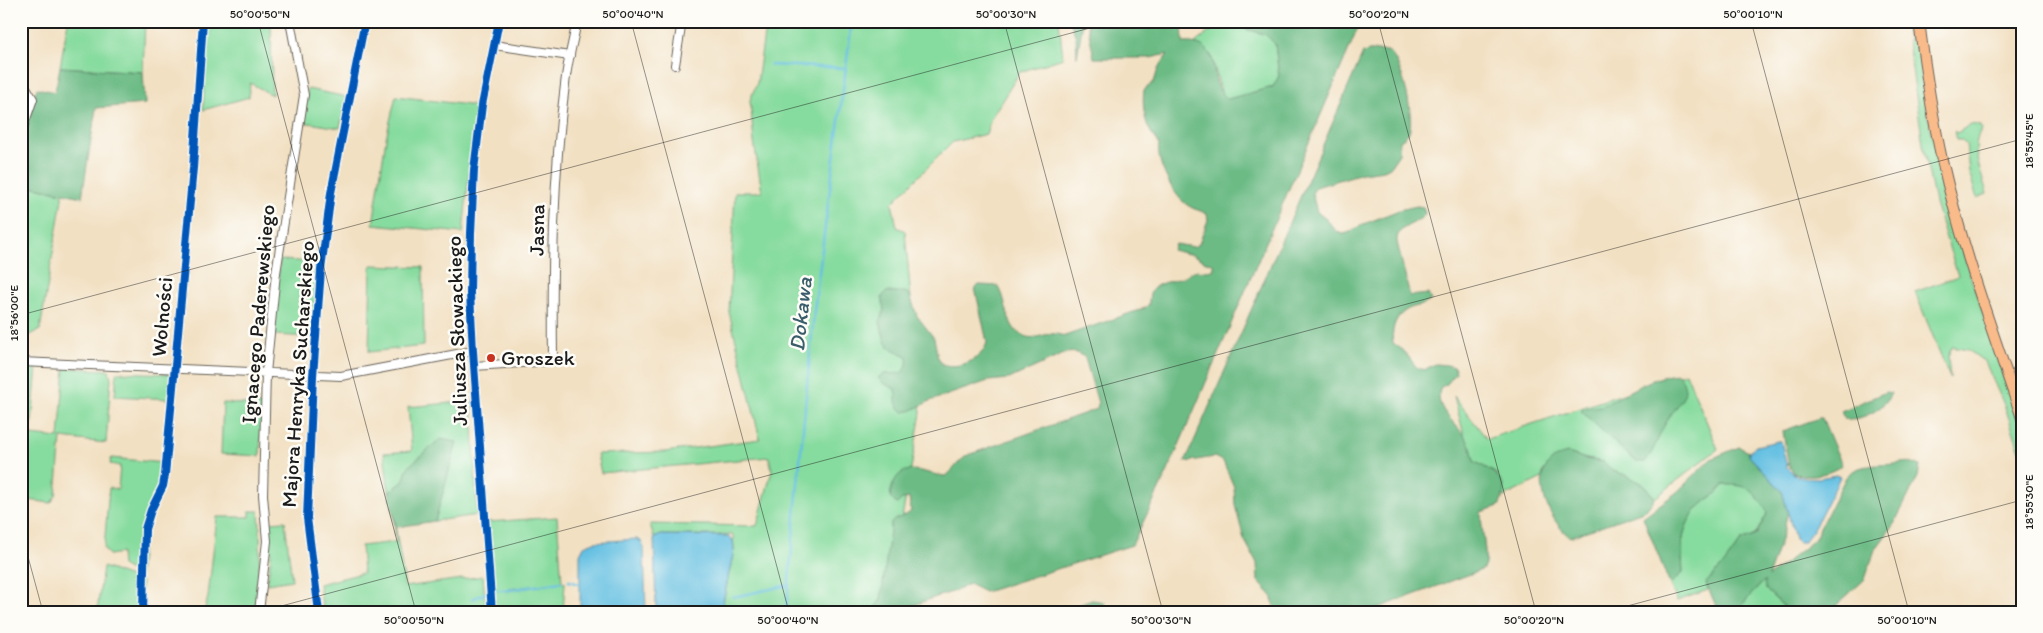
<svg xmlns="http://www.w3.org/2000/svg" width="2043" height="633" font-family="Itim,sans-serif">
<rect width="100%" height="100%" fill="#fdfcf7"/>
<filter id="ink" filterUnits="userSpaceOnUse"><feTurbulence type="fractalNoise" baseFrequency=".02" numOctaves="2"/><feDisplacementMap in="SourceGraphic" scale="10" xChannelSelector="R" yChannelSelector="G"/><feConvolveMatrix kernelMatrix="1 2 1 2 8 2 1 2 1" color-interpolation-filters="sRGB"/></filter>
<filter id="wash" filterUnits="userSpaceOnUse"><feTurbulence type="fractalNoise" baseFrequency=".0096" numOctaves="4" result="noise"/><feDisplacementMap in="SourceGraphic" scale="20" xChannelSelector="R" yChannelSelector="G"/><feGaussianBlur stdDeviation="1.12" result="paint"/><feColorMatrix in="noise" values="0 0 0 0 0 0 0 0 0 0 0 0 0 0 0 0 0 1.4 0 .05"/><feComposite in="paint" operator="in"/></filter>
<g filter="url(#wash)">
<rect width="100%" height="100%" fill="#f2e0c2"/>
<path fill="#86db9e" stroke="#517c5d" d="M68,21H145L143,72L60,67Z
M766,21H1059L1063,58L1020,72L991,118L986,134L953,142L892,203L897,227L905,231L921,413L885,612H721L734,550L733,535H661L654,538L650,524L757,526L772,470L769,457L601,473L597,454L665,452L760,439L729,312L735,192H762L754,142L750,100L757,83Z
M1223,21H1239L1245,29L1265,34L1275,44L1279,76L1273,87L1228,99L1222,95L1211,55L1195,43Z
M1905,21H1915C1926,162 1978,298 2022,431V457L2005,407L1985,362L1968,350L1952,347L1948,356L1950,378L1915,292L1958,276L1935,203L1924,151Z
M271,22L272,95L250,83L249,97L203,110L207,23Z
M308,89L347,97L340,128L302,122Z
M396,96L476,106L463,233L373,224L386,138Z
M1971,124L1981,126L1982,130C1968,146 1983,176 1987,194L1977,198L1969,173L1966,144L1962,140H1956L1954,131L1957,133Z
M21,184L63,193L40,330L28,336L21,335Z
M280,260L318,262L311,337L273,335Z
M371,265L423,267L424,346L369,352Z
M21,365L37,366L31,435L59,438L65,368L106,370L109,371L111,378L106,443L61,438L56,495L51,503L21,499Z
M117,372L171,374L170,399L115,396Z
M1686,373L1718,449L1655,498L1643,484L1613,471L1604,462L1586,459L1568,453L1543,471L1542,478L1504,497L1497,474L1474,461L1471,447L1464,435L1454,396L1487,439Z
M472,401L477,515L435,521L457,442L408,467L403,482L389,492L384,453L412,451L408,407Z
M223,403L262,405L260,456L221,454Z
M111,458L164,463L160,487L145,516L139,576L122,566L121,553L109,555L104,549L109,488L118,489L120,466L110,464Z
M1739,484L1754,492L1768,512L1755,535L1741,541L1725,563L1706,583L1708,590L1677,601L1670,585L1683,572C1681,546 1680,526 1700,506C1708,498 1717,495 1723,485Z
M250,511H259C262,548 259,575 255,612H204L208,597L217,517H250Z
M393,512L405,587L483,576L486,612H323L319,584L363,573L361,546L396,542Z
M557,517L562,582L500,590L508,591L565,582L563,612H495L488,522Z
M285,521L292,580L267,584L271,555L268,522Z
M103,567L142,581L139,612H97Z
M1765,580L1766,590L1787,610L1786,612H1735Z"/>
<path fill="#6cbb85" stroke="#446c50" d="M1070,21H1083L1077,57L1076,37Z
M1087,21H1182L1183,43C1228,40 1203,83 1228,99L1273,87L1279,76L1275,44L1265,34L1245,29L1239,21H1361L1167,473L1132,545L985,592L969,584C958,591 948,593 936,597C911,606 901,612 874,612V609L881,599L891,523C897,516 905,518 911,511L909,498L902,499L897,504C890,499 889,495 892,487C902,458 925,475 946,476C954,470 957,462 968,455L1097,409L1098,403L1085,358C1079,352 1074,352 1066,353L1009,379L988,381L930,401L910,411L904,412C893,405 897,400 895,389L883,383L878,378L883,374C897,373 909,377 907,356L888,347L885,341L880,322L884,310L882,297L886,292H905L910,295L917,316L934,338L938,358L942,364C958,370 983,360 987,342L975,288L979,285L998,286C1009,301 1004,331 1027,337C1035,339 1042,335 1050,334C1055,333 1060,335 1065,336L1145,308L1149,304C1148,280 1168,284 1183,277C1187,275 1190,272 1194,271C1201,269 1207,273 1214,269L1213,263L1206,262L1193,255L1172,250L1175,244L1194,247L1199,244L1208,220L1207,214C1201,210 1194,210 1189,206C1174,198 1155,161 1159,144C1157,140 1155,138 1152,134C1144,122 1142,104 1144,90L1154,82L1158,69L1168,54L1150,58H1094Z
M1369,51H1388C1402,61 1413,111 1410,129C1409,134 1405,137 1400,140L1399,154L1390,167L1384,170L1362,173L1316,187L1312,193L1317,212L1327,220L1336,231L1342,234L1348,233L1364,224L1399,210L1417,206L1423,207L1425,214C1416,226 1396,225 1397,242L1410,296L1428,294L1431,300C1423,307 1413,305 1405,311C1394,318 1391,332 1393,343L1404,351L1417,368L1424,370L1435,364L1447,365L1454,367L1456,373L1447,384L1441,387C1432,408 1456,422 1466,438C1471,445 1472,453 1474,461C1493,472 1513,481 1499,506L1481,512C1481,530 1488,554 1484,569L1367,612H1276L1271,595L1258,581L1257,563L1244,539L1235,505L1234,487L1223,461L1214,457L1185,462L1363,53Z
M60,67L143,72L145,104L96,108L82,197L21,184V139L37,88L55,92Z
M1678,374C1682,378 1684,383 1685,389C1685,399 1675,408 1670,416C1660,430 1655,451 1645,462H1637L1626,453L1581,411C1589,405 1598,408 1606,404C1629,392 1652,376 1678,374Z
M1886,392L1891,393C1885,409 1862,421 1844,419L1841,411Z
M1819,418H1822L1842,465C1829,475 1811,477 1795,474L1789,466L1783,431Z
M440,439L457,442L435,521L396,527L389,492L403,482L408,467Z
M1739,447L1749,452V456L1782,491L1788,510L1783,534L1768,577L1814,540L1846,477C1858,463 1877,466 1894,464C1905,463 1910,460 1920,466L1918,477L1894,524L1875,550L1865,579L1829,612H1786L1787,609L1766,590L1764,581L1735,612H1732L1729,608L1716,606L1706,583L1725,563L1741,541L1756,535L1768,512C1753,491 1751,484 1723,485C1717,495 1708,498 1700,506C1680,526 1681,546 1683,572L1670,585L1643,517L1677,492L1711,459Z
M1568,453L1586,459L1604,462L1613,471L1626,475L1643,484L1655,498L1646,510L1570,537C1546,519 1523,462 1568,453Z
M1092,600L1105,602L1100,612H1060Z"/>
<path fill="#64bfe2" stroke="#406e7f" d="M1778,441H1781L1787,467L1797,477L1819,478L1836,475L1840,477L1813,530L1804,542H1799L1795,539L1782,491L1749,456V452L1756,446Z
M661,535L727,536L733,540L734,550L721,612H656L654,538Z
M637,539L641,541L644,548L646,612H580V554L584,546L594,542Z"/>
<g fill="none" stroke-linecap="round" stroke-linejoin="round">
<path stroke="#64bfe2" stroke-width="2.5" d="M771,65L846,68
M569,581L579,584
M497,590H509L562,582
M733,597L789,585
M472,599L486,593
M786,612L814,311L852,21"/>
</g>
</g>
<g filter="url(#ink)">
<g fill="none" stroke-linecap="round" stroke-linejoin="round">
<defs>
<path id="minor" d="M494,45L570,56
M675,65L682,21
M21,87L27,89L33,99L21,133
M21,362L341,376L473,351
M474,366L553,361C552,269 553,176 565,85C567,63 573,42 577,21
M143,612L145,529L151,510L163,486L165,475L193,168L203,21
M259,612L267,541L263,495L266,373L276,273L304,95L290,21
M319,612L307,518L313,376L321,270L331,193L365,21
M492,612L473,351L470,293L471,233L474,170L482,105L499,21"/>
<path id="major" d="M1919,21C1925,68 1932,114 1942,160C1962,248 1993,333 2022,418"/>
</defs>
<use href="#minor" stroke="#676156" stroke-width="10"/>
<use href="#major" stroke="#676156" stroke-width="12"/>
<use href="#minor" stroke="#fff" stroke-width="8"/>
<use href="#major" stroke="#fabb8b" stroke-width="10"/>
<defs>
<path id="cycleway" d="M143,612L145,529L151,510L163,486L165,475L193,168L203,21
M319,612L307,518L313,376L321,270L331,193L365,21
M492,612L473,351L470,293L471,233L474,170L482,105L499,21"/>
</defs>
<use href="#cycleway" stroke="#fdfcf7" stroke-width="11"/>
<use href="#cycleway" stroke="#0057b8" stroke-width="8"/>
</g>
</g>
<path fill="none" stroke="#1c1c1c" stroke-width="1" stroke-opacity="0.45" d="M258,21L416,612M631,21L789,612M1004,21L1163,612M1378,21L1536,612M1751,21L1909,612M21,315L1116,21M21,531L43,612M259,612L2022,139M1605,612L2022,500"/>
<circle fill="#c8321e" stroke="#fdfcf7" stroke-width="2" cx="491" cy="358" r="5"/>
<g text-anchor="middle" stroke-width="5" stroke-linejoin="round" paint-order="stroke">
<g font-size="21" fill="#1c1c1c" stroke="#fdfcf7">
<text transform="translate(537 230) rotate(-89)" y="7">Jasna</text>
<text transform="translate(258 314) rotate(-85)" y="7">Ignacego Paderewskiego</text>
<text transform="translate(162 317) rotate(-85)" y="7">Wolności</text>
<text transform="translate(457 331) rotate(-92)" y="7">Juliusza Słowackiego</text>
<text transform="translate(298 374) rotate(-86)" y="7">Majora Henryka Sucharskiego</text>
</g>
<g font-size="21" fill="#1c1c1c" stroke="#fdfcf7" text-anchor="start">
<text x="501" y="365">Groszek</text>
</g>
<g font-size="22" font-style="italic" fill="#395d6b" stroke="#fdfcf7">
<text transform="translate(800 314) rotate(-84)" y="8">Dokawa</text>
</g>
</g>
<rect width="2043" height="633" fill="none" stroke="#fdfcf7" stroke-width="55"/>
<rect x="28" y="28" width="1988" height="578" fill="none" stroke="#1c1c1c" stroke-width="2"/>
<g font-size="12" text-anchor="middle" fill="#1c1c1c">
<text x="260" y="18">50°00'50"N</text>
<text x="633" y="18">50°00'40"N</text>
<text x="1006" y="18">50°00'30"N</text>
<text x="1379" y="18">50°00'20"N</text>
<text x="1753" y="18">50°00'10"N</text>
<text transform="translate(2029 141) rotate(-90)" y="4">18°55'45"E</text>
<text transform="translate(14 313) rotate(-90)" y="4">18°56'00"E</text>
<text transform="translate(2029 502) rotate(-90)" y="4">18°55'30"E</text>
<text x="414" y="624">50°00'50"N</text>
<text x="788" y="624">50°00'40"N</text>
<text x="1161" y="624">50°00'30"N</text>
<text x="1534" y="624">50°00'20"N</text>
<text x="1907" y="624">50°00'10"N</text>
</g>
</svg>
